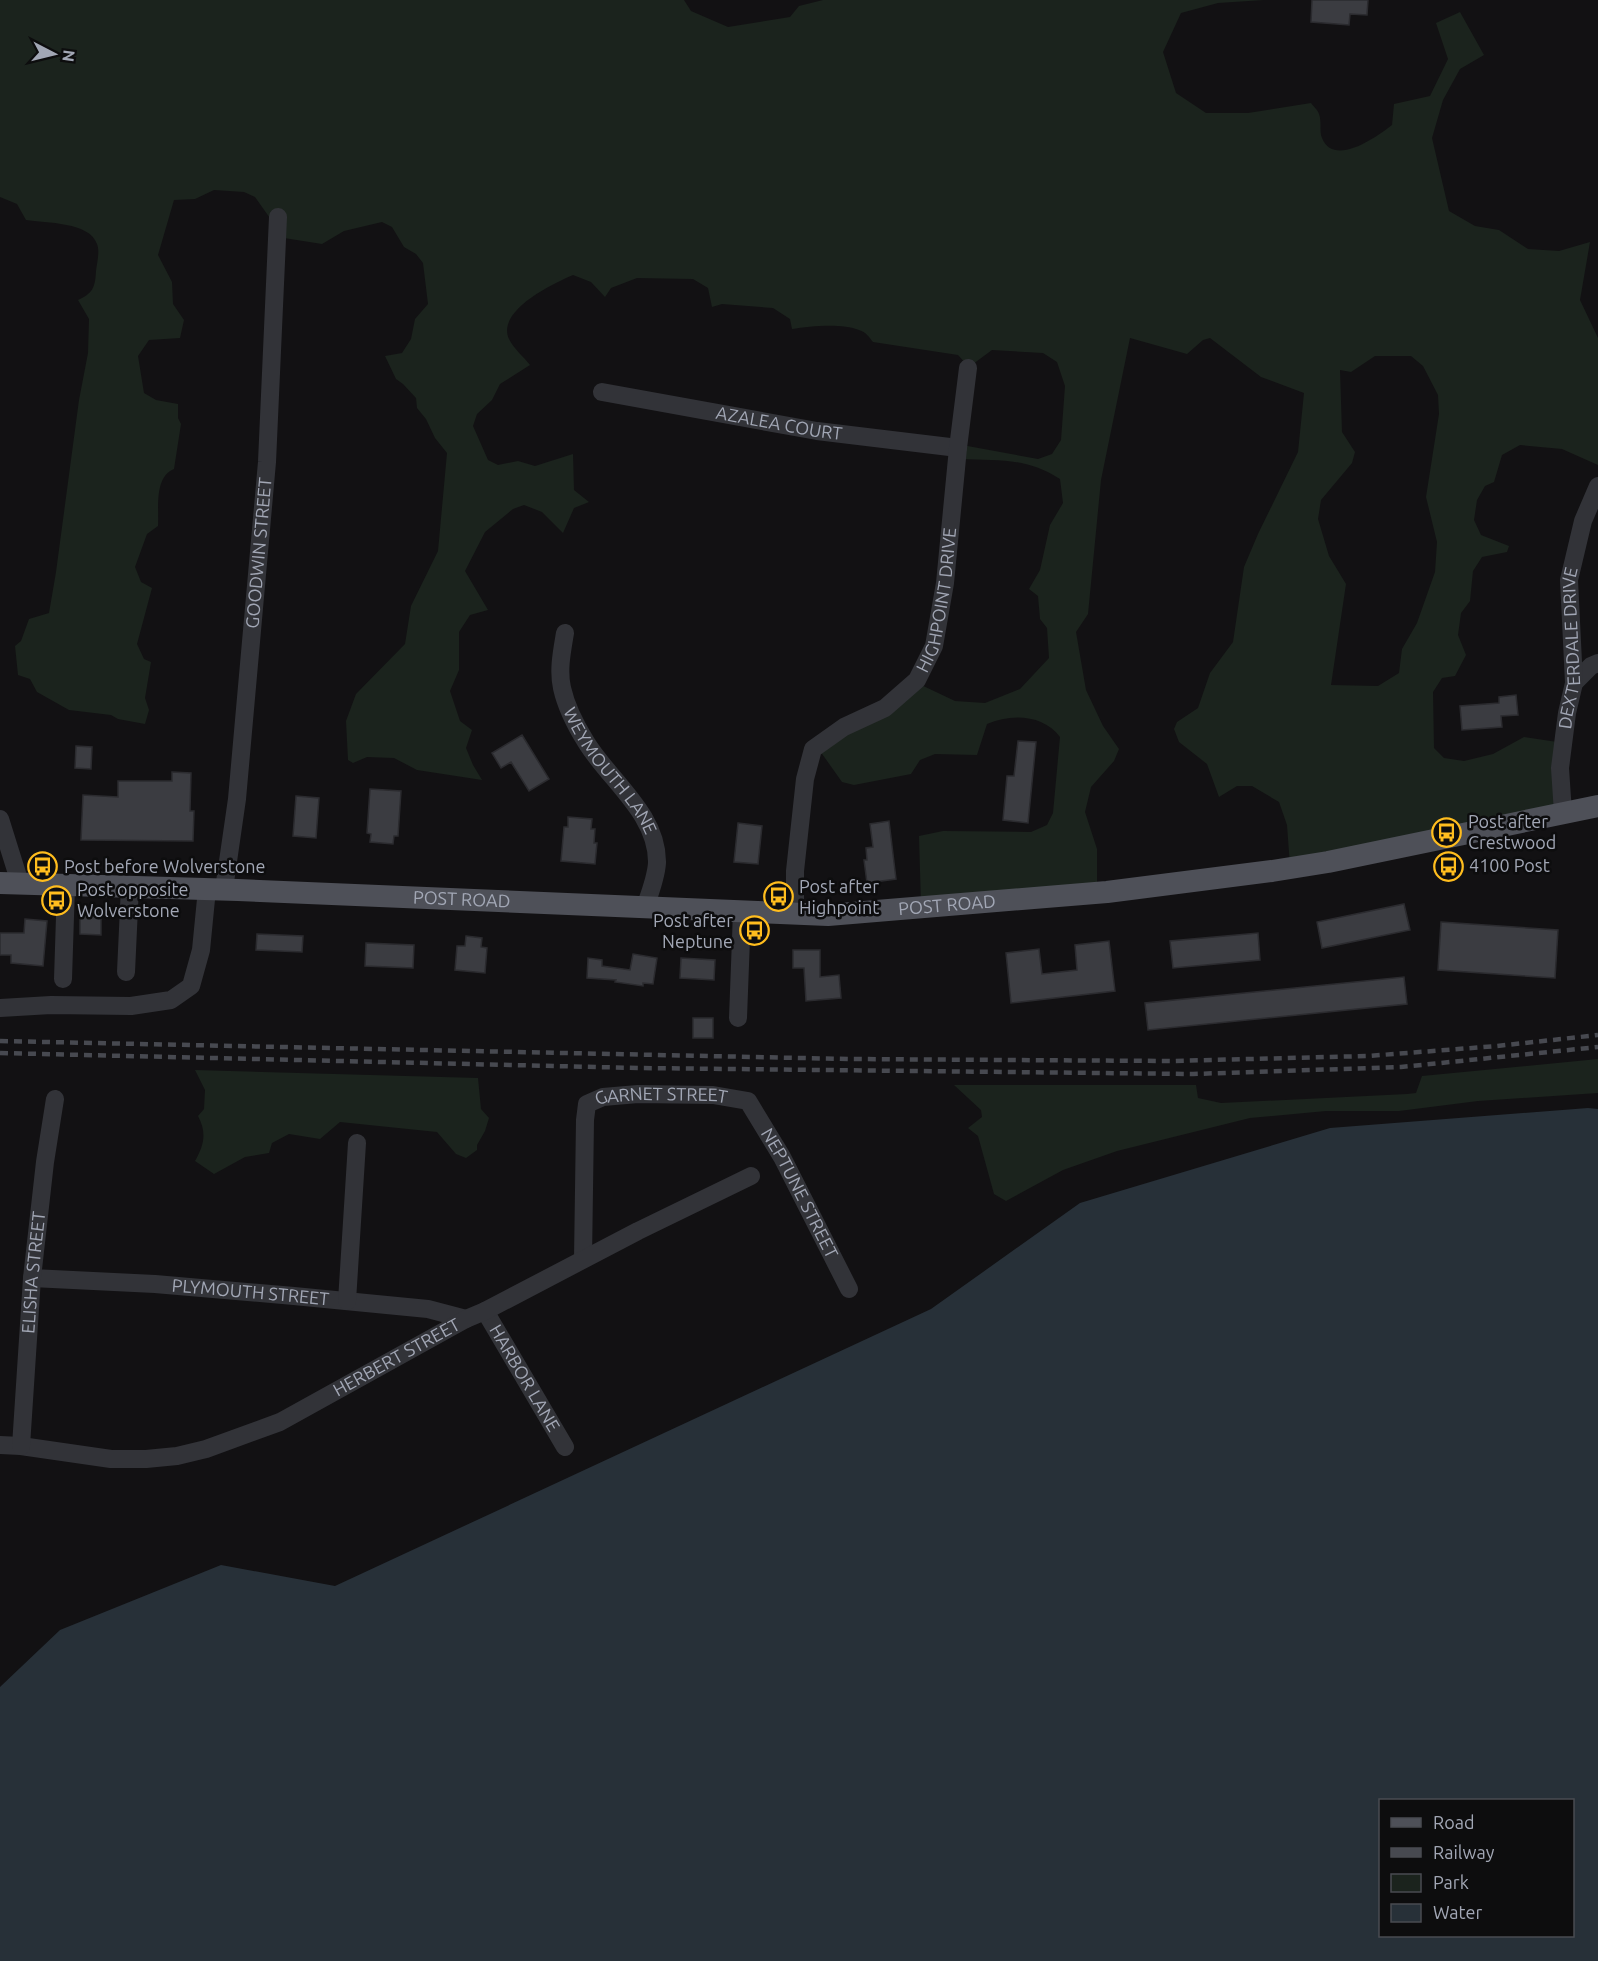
<svg xmlns="http://www.w3.org/2000/svg" width="1598" height="1961" font-family="Ubuntu,sans-serif">
<rect width="100%" height="100%" fill="#121113"/>
<path fill="#1b231d" fill-rule="evenodd" d="M0,0H684L691,11L728,27L790,17L799,6L823,0H1264L1218,3L1181,13L1163,52L1176,93L1206,113H1248L1311,103C1313,106 1318,110 1319,114C1322,122 1319,131 1322,138C1334,168 1378,136 1392,125L1394,104L1430,96L1448,59L1436,23L1460,12L1484,55L1460,69L1443,100L1432,138L1449,211L1475,226L1499,230L1528,249L1559,251L1590,242L1580,300L1598,338V465L1562,449L1520,445L1502,455L1494,482L1485,486L1477,500L1474,520L1481,535L1509,546L1507,552L1482,557L1473,571L1470,601L1461,613L1458,635L1466,655L1455,676L1442,678L1433,692L1434,748L1444,758L1464,761L1493,754L1524,737L1564,743V810L1290,866L1287,825L1279,802L1252,786H1237L1219,797L1207,764L1179,742L1174,729L1177,722L1198,708L1210,673L1233,642L1244,567L1258,534L1298,452L1304,393L1261,377L1210,338L1203,340L1187,354L1130,338L1101,480L1088,614L1076,632L1086,690L1103,726L1119,749L1114,761L1091,787L1085,812L1097,849V891L921,905L919,836L943,831L1031,832L1047,825L1053,813L1060,737C1044,715 1012,713 987,724L977,755L935,754L920,760L911,774L854,785L842,782L820,751L917,683L955,701L985,703L1020,689L1049,658L1047,628L1040,619L1038,596L1029,589L1040,570L1050,525L1063,503L1060,479C1025,457 1000,461 960,459L962,445L1038,459L1052,454L1061,440L1065,386L1057,362L1043,353L992,350L969,367L958,355L873,342C869,337 866,332 859,330C842,323 811,326 792,329L790,319L773,308L722,304L712,307L708,288L693,279L637,278L611,288L605,297L591,282L573,275C552,284 496,311 509,339C513,348 524,357 530,365L500,384L492,400L477,414L473,426L488,460L498,465L518,461L535,466L573,454L574,490L589,502L574,508L563,533L542,512L524,505L513,509L485,532L465,571L488,610L470,615L459,632V670L450,691L460,721L472,730L466,748L473,765L482,780L417,770L394,758L367,757L353,763L348,760L346,721L356,694L405,644L411,606L438,551L447,453L435,438L426,419L417,408L416,398L403,384L396,379L385,356L402,353L411,339L415,319L428,304L423,263L416,254L404,247L392,227L382,222L344,231L322,244L284,238L255,197L244,192L214,190L195,199L174,200L158,255L172,282L173,304L184,320L180,338L149,340L138,356L144,393L156,400L178,404V418L181,424L174,469C154,477 159,508 158,526L147,534L135,567L141,582L152,588L137,644L144,659L151,662L145,698L149,710L145,724L118,719L111,715L69,710L37,692L30,679L18,675L15,646L21,641L29,619L49,613L56,572L79,400L88,353L89,319L78,300C93,293 95,288 96,271C97,263 100,251 97,244C90,222 46,223 26,220L17,204L0,197ZM1375,356H1411L1423,366L1438,395L1439,414L1426,497L1437,542L1435,572L1417,623L1402,649L1399,673L1378,686L1331,685L1346,584L1329,556L1318,519L1321,500L1352,463L1355,452L1342,432L1340,370L1351,372Z
M1598,1059V1093L1478,1101L1399,1111H1326L1250,1118L1117,1151L1063,1170L1006,1201L994,1194L978,1136L968,1128L982,1117L981,1110L954,1085H1196L1198,1098L1221,1103L1407,1094L1416,1093L1422,1076Z
M195,1070L478,1078L481,1109L489,1118L485,1131L477,1145V1150L466,1158L456,1154L437,1132L340,1122L320,1139L289,1134L272,1143L269,1153L245,1157L214,1174L195,1161C204,1145 207,1133 198,1116L204,1109L205,1090Z"/>
<path fill="#273038" fill-rule="evenodd" d="M1588,1108L1598,1109V1961H0V1687L60,1630L221,1565L335,1586L931,1309L1080,1203L1330,1128ZM1380,1800H1572V1936H1380Z"/>
<path fill="#3b3c41" stroke="#2b2b2f" stroke-width="1.5" d="M1312,0H1368L1367,15L1350,14L1349,25L1311,22Z
M1516,695L1518,715L1501,716L1502,727L1462,730L1460,706L1499,703V697Z
M522,735L549,779L529,791L511,762L501,768L492,753Z
M1018,741L1036,742L1028,823L1003,820L1007,776H1014Z
M76,746L92,747L91,769L75,768Z
M172,772L191,773L190,811H194L193,841L81,840L83,795L118,797V781H172Z
M370,789L401,791L398,836H394L393,844L370,842L371,834L367,833Z
M296,796L319,798L316,838L293,836Z
M568,817L592,819L591,829H595L594,843H597L595,864L561,861L564,827H568Z
M889,821L896,879L867,883L864,860H867L866,848L873,847L870,824Z
M738,823L762,826L758,864L734,862Z
M1404,904L1410,930L1322,948L1317,922Z
M80,912H101V935L80,934Z
M25,919L47,921L43,966L11,963V955H0V933H24Z
M1441,922L1558,930L1555,978L1438,970Z
M1258,933L1260,960L1173,968L1170,941Z
M257,934L303,936L302,952L256,950Z
M466,936L482,938L481,947L487,948L485,973L455,970L457,946H465Z
M1109,941L1115,991L1011,1003L1006,953L1039,949L1042,974L1077,970L1075,945Z
M366,943L414,945L413,968L365,966Z
M793,950H820V977L839,975L841,998L806,1001L804,968H793Z
M633,954L657,958L653,984L643,983V986L615,982L616,980L587,978L588,958L602,960V966L630,970Z
M681,958L715,960L714,980L680,978Z
M1404,977L1407,1004L1148,1030L1145,1003Z
M693,1018H713V1038H693Z"/>
<g fill="none" stroke-linecap="round" stroke-linejoin="round">
<g stroke="#323338" stroke-width="18">
<path id="s1" d="M602,392L817,431L958,448"/>
<path id="s2" d="M565,633C562,651 558,670 562,688C566,706 576,726 586,742C609,780 658,814 657,863C656,878 650,893 645,907"/>
<path d="M1574,683L1591,666L1598,663"/>
<path id="s3" d="M1563,813L1560,768L1567,713L1574,683L1569,580L1583,521L1598,486"/>
<path d="M0,819L20,883"/>
<path id="s4" d="M224,889L237,799L267,462L278,217"/>
<path id="s5" d="M795,914V871L805,779L813,749L844,727L885,708L917,680L934,646L945,583L958,448L968,368"/>
<path d="M126,972L130,886"/>
<path d="M63,979L66,885"/>
<path d="M0,1008L51,1005L131,1006L171,1000L191,986L201,950L207,889"/>
<path d="M738,1018L742,912"/>
<path id="s6" d="M583,1259L585,1120L587,1104L603,1097L638,1094L713,1095L748,1101L782,1157L849,1289"/>
<path id="s7" d="M32,1278L155,1284L294,1296L428,1309L466,1319"/>
<path d="M347,1301L357,1143"/>
<path id="s8" d="M485,1311L565,1447"/>
<path id="s9" d="M0,1445L21,1446L111,1459H146L177,1456L206,1449L280,1422L466,1319L485,1311L638,1231L751,1176"/>
<path id="s10" d="M21,1446L32,1278L45,1162L55,1099"/>
</g>
<path stroke="#4e5058" stroke-width="22" id="s11" d="M0,883L238,890L828,915L1107,892L1272,871L1328,862L1598,806"/>
<path stroke="#474950" stroke-width="4.5" stroke-dasharray="8 6" stroke-linecap="butt" d="M0,1041L848,1059L1171,1061L1368,1056L1497,1046L1598,1035
M0,1053L638,1068L1193,1074L1401,1067L1598,1047"/>
</g>
<defs>
<symbol id="bus-ring" viewBox="-11 -11 22 22"><circle r="9.5" fill="#0d0d0e" stroke="#ffbd1e" stroke-width="1.5"/><path d="M-5-6H5V4H4V6H2V4H-2V6H-4V4H-5ZM-3.5-4V0h7V-4ZM-3.5 1.2v1.5H-2V1.2ZM2 1.2v1.5H3.5V1.2Z" fill="#ffbd1e"/></symbol>
</defs>
<g fill-rule="evenodd">
<use href="#bus-ring" x="1430" y="816" width="33" height="33"/>
<use href="#bus-ring" x="1432" y="850" width="33" height="33"/>
<use href="#bus-ring" x="26" y="850" width="33" height="33"/>
<use href="#bus-ring" x="762" y="880" width="33" height="33"/>
<use href="#bus-ring" x="40" y="884" width="33" height="33"/>
<use href="#bus-ring" x="738" y="914" width="33" height="33"/>
</g>
<g text-anchor="middle" stroke-width="5" stroke-linejoin="round" paint-order="stroke">
<g font-size="18" fill="#a2a7b5" stroke="#0d0d0e">
<text dy="6" stroke="none"><textPath href="#s1" startOffset="180">AZALEA COURT</textPath></text>
<text dy="6" stroke="none"><textPath href="#s4" startOffset="338">GOODWIN STREET</textPath></text>
<text dy="6" stroke="none"><textPath href="#s5" startOffset="376">HIGHPOINT DRIVE</textPath></text>
<text dy="6" stroke="none"><textPath href="#s3" startOffset="166">DEXTERDALE DRIVE</textPath></text>
<text dy="6" stroke="none"><textPath href="#s2" startOffset="152">WEYMOUTH LANE</textPath></text>
<text dy="6" stroke="none"><textPath href="#s11" startOffset="462">POST ROAD</textPath></text>
<text dy="6" stroke="none"><textPath href="#s11" startOffset="948">POST ROAD</textPath></text>
<text dy="6" stroke="none"><textPath href="#s6" startOffset="231">GARNET STREET</textPath></text>
<text dy="6" stroke="none"><textPath href="#s6" startOffset="424">NEPTUNE STREET</textPath></text>
<text dy="6" stroke="none"><textPath href="#s10" startOffset="174">ELISHA STREET</textPath></text>
<text dy="6" stroke="none"><textPath href="#s7" startOffset="219">PLYMOUTH STREET</textPath></text>
<text dy="6" stroke="none"><textPath href="#s9" startOffset="420">HERBERT STREET</textPath></text>
<text dy="6" stroke="none"><textPath href="#s8" startOffset="78">HARBOR LANE</textPath></text>
</g>
<g font-size="18" fill="#a2a7b5" stroke="#0d0d0e" text-anchor="start">
<text x="1468" y="828">Post after<tspan x="1468" dy="21">Crestwood</tspan></text>
<text x="1469" y="872">4100 Post</text>
<text x="64" y="873">Post before Wolverstone</text>
<text x="799" y="893">Post after<tspan x="799" dy="21">Highpoint</tspan></text>
<text x="77" y="896">Post opposite<tspan x="77" dy="21">Wolverstone</tspan></text>
<text x="733" y="927" text-anchor="end">Post after<tspan x="733" dy="21">Neptune</tspan></text>
</g>
</g>
<rect x="1379" y="1799" width="195" height="138" fill="#0d0d0e" stroke="#494b51" stroke-width="1.5"/>
<rect x="1391" y="1818" width="30" height="9" fill="#4e5058" stroke="#494b51" stroke-width="1.5"/>
<text x="1433" y="1829" font-size="18" fill="#a2a7b5">Road</text>
<rect x="1391" y="1848" width="30" height="9" fill="#474950" stroke="#494b51" stroke-width="1.5"/>
<text x="1433" y="1859" font-size="18" fill="#a2a7b5">Railway</text>
<rect x="1391" y="1874" width="30" height="18" fill="#1b231d" stroke="#494b51" stroke-width="1.5"/>
<text x="1433" y="1889" font-size="18" fill="#a2a7b5">Park</text>
<rect x="1391" y="1904" width="30" height="18" fill="#273038" stroke="#494b51" stroke-width="1.5"/>
<text x="1433" y="1919" font-size="18" fill="#a2a7b5">Water</text>
<g transform="translate(54 54) rotate(97)" stroke="#0d0d0e" stroke-width="4.5" paint-order="stroke">
<path d="M0-4.5L10 22L0 15L-10 22Z" fill="#a2a7b5"/>
<text y="-9" font-size="16" font-weight="bold" text-anchor="middle" fill="#a2a7b5">N</text>
</g>
</svg>
